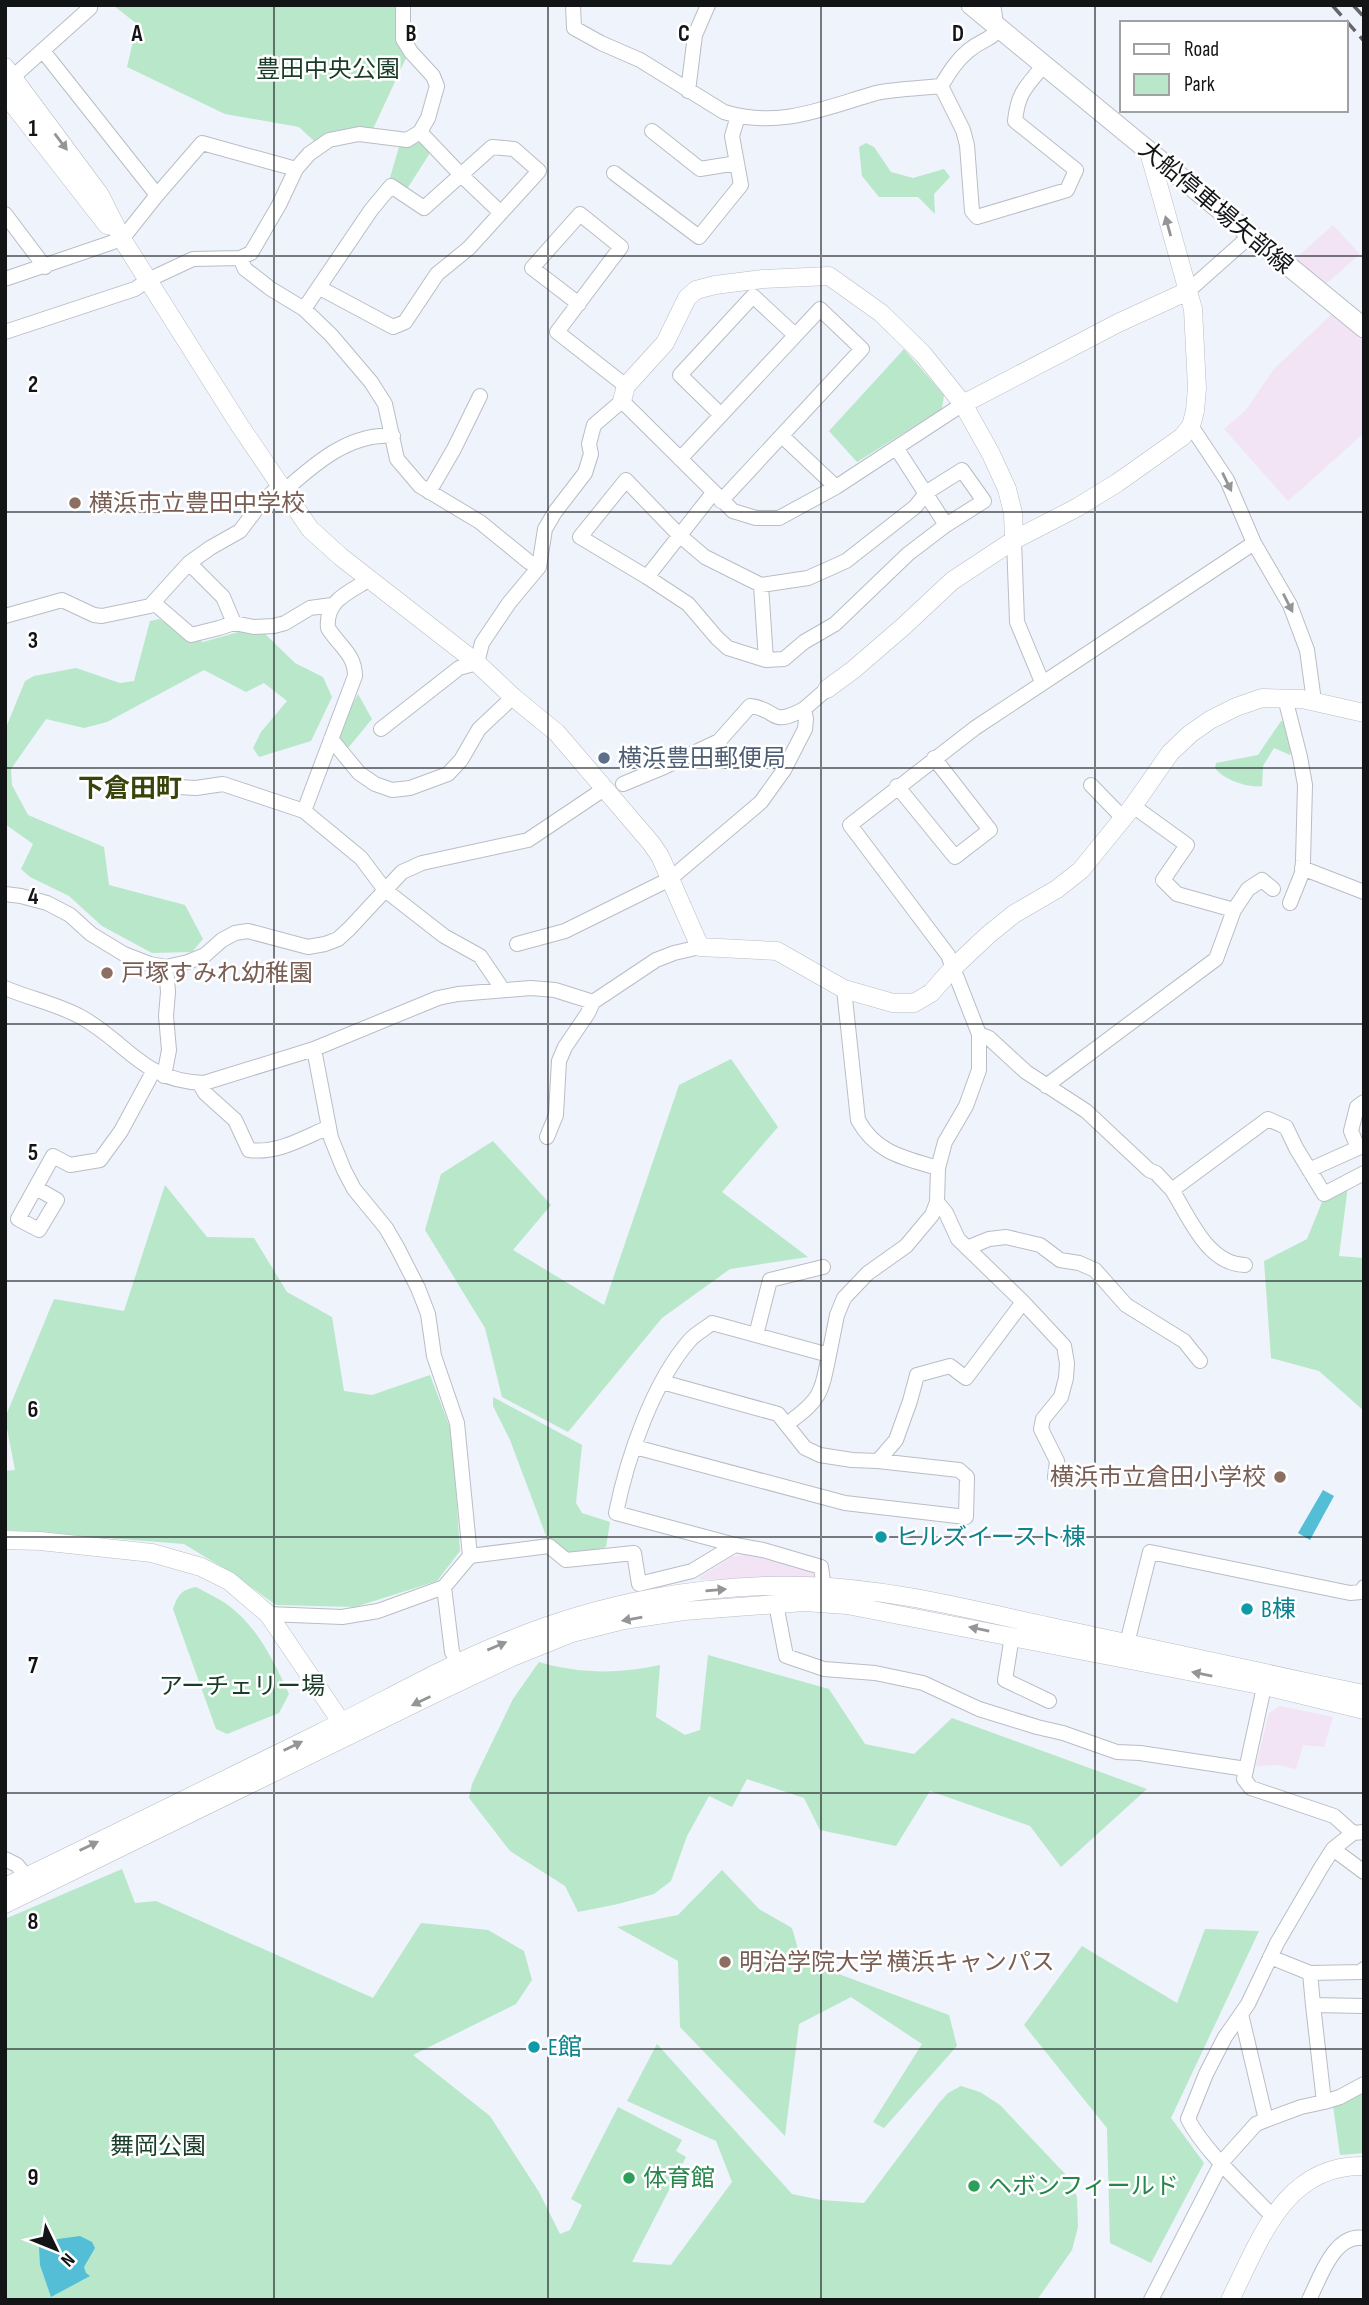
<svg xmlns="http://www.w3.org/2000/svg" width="1369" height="2305" font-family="'Sofia Sans Condensed','Noto Sans JP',sans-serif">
<rect width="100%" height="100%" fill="#eff3fb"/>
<path fill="#f2e3f5" d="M1333,225L1360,254L1326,284L1295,259Z
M1334,312L1364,335V433L1288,501L1224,429L1245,411L1274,369Z
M750,1553L814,1571V1577L700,1580V1577L732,1557Z
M1280,1706L1333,1717L1324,1747L1303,1745L1296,1769L1279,1765L1256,1766L1269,1713Z"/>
<path fill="#b8e7ca" d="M113,5H399L396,41L406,58L373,129L354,128L315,142L299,127L225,114L127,67L137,24Z
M419,141L430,153L405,192L389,181L399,147Z
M866,143L874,147L891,172L913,178L944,169L950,177L934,194L935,214L918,197H879L862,176L859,147Z
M904,349L944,395L942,409L857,462L829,431Z
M159,619L189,637L203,642L242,631L265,634L295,663L323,677L332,697L311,741L259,757L253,748L261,732L287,701L264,683L246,692L204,670L107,722L84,728L46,719L11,769L12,785L28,815L104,847L109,885L185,905L203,939L192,952L152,953L102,926L69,896L30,877L21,869L33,844L5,824V730L25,681L34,676L76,668L120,683L134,681L150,621Z
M358,694L372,719L348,748L340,739L339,731Z
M1281,721L1285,722L1292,749L1290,755L1274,748L1263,766L1262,786C1248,788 1224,780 1215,768L1216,763L1258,755Z
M731,1059L778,1127L722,1192L808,1257L730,1269L662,1318L568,1432L502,1397L485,1328L425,1230L441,1174L493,1141L551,1205L513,1250L604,1305L679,1085Z
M165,1185L207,1237L254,1238L287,1292L332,1317L344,1391L372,1395L430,1375L452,1433L460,1551L437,1581L355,1607L276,1605L230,1572L184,1544L5,1530V1471L15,1470L5,1418L54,1299L124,1311Z
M1348,1186L1339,1256L1364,1258V1411L1319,1371L1271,1358L1264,1261L1307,1239L1322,1202Z
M493,1397L582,1445L576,1503L582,1513L610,1522L606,1547L584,1554L568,1556L548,1541L510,1440L493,1406Z
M196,1587C205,1592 216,1597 225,1603C257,1625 273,1660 289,1694L279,1713L227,1734L216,1729L173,1609C178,1595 181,1590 196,1587Z
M708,1655L829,1689L865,1744L914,1754L952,1718L1147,1789L1061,1867L1030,1826L930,1791L896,1846L820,1830L804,1798L747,1779L732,1807L709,1796L687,1836L671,1881L654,1894L618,1904L578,1912L565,1886L510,1851L469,1798L472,1784L513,1699L539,1662C579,1674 620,1674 660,1665L656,1717L685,1735L700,1730Z
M122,1869L135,1903L156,1901L373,1998L421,1923L488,1930L524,1951L532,1980L516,2004L413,2055L490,2116L539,2192L560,2234L570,2230L582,2205L571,2199L618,2107L682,2140L676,2151L686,2157L632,2262L671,2265L732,2182L716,2141L627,2101L657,2044L792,2194L821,2200L864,2203L939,2103L948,2093L961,2086L980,2092L1000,2105L1067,2176L1077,2197L1078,2227L1072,2250L1037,2300H5V1919Z
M722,1870L759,1909L792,1928L801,1960L949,2015L957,2046L884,2128L873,2122L922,2044L851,1997L799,2024L785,2136L680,2027L678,1961L617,1927L678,1915Z
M1205,1929L1259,1931L1171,2118L1204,2163L1151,2263L1110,2243L1107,2128L1024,2025L1082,1946L1177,2003Z
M1364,2091V2153L1340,2155L1333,2106L1341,2104Z"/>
<path fill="#54bed7" d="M1323,1490L1334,1496L1310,1540L1298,1533Z
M80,2236L92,2242L95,2248L84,2267L86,2273L90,2276L51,2297L40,2265L39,2247L58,2239Z"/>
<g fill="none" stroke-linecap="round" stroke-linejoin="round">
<defs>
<path id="minor" d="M573,5L574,28L601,43L640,60L724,112C779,129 824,108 876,93C893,89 922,88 941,86C949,73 956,61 968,51C992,31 1001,45 993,5
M5,84L90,8L89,5
M941,86L963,130L967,145L972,211L977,217L1067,190L1076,170L1015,121C1018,92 1026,87 1044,65
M688,91L695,35L708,5
M652,131L700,169L737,163
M420,132L460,174L501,213
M614,173L699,237L741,185L732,136L738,116
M157,195L202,143L296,169
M5,214L45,267
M240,258L245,269L271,289L304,309L331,335L371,382L385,404L397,459L420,486L480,522L529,562L539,567
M5,279L122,239L157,195L43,51
M1188,291L1250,236
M579,304L532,268L580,214L621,247L557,332L626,386
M304,309L371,210L391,186L424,208L492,147L514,149L539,171L469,248L437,274L405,322L393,327L320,288
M5,332L135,289L148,280L193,259L240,258L251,253L279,205L296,169L309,154L329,140L359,134L407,140L420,132L428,118L437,86L433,76L411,52L403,39V5
M721,415L680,375L753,296L795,335
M1191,426L1227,480L1254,543L1290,605L1307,650L1314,701
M782,436L836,487
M680,459L820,309L862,349L721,501
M283,492C313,465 350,432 393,436
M429,492L454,449L480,396
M713,493L647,577L688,604L717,638L728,648L766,660L784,659L804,642L835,624L908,554L946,525L897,449
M1014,540L1017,622L1042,682
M189,563L223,597L234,623
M647,577L580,537L626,480L679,535L705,557L761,585L766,660
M370,579C350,592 325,600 328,628C339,646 355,654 355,676L304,811L361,858L385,890L444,936L480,956L503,990
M761,585L808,578L846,561L915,507L927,492L962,470L984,501L946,525
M154,603L191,635L219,628L234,623L254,627L274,626L285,623L310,608L332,605
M5,616L62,600L94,615L102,616L150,606L189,563L210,548L240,531L258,507L279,486
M1285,698L1300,757L1305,785L1303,861L1302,873L1290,903
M381,729L459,668L477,663L482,643L509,603L539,567L545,529L555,512L585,473L591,454L589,444L594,425L622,401L733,511L756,518H779L836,487L963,404
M331,739L359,773L375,784L392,790L410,788L448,774L461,760L479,729L513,697
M623,784L664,767L719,741L750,706C779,709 769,728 804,709
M1091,785L1123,818
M160,786L196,788L223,784L304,811
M897,786L955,857L990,830L934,758
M1133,806L1187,845L1163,880L1177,894L1234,910
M1302,868L1364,892
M5,894L21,896L47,903L70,915L91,934L124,954L150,964L166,967L188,962L205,955L222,940L235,933L248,931L308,947L325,944L338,939L349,929L402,872L422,863L528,840L604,789
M517,944L565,931L670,879L761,802L784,770L805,729L806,719L804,709L827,689
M5,988C31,999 57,1004 81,1017C128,1043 142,1081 204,1083L314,1049L438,998L458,994L531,988L555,990L593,1002L656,960L674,953L700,947
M844,989L858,1120C876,1153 904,1158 938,1168
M979,1034L989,1038L1026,1072L1086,1111L1149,1170L1156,1173L1172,1190L1268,1119L1286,1127L1296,1148L1324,1194L1364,1173
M314,1049L331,1138L344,1170L354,1189L386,1228L397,1247L418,1288L428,1314L434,1356L457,1423L470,1556
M164,1076L169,1050L166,1016L168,992L166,967
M199,1083L205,1093L235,1120L249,1150C278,1154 303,1138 329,1127
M1046,1086L1216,959L1234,910L1248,889L1262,880L1273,889
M547,1137L556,1115L559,1061L565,1047L588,1013L593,1002
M1309,1170L1358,1148L1351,1131L1357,1107L1364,1102
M36,1188L57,1200L39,1230L18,1219L53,1156L70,1165L100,1160L121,1131L153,1072
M1172,1190C1190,1218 1207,1264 1245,1265
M967,1248L989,1239L1006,1237L1040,1245L1060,1260L1079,1263L1095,1270L1126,1305L1184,1341L1200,1361
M1023,1302L1064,1346L1067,1363L1066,1378L1061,1397L1043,1419L1041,1429L1057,1461L1055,1477
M756,1335L770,1280L823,1267
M662,1382L778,1414L805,1448L820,1455L852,1460L878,1461
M787,1424C820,1400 821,1395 829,1355
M635,1447L845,1503L966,1517L967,1477L959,1470L878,1461L896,1440L910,1401L917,1375L950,1366L966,1378L1023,1302L958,1239L946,1213L937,1202
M444,1587L452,1652L458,1663
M825,1596L821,1567L763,1550L735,1545L616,1513C627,1458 653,1382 690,1340C696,1333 705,1329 712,1323L829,1355L837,1315L844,1298L868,1273L906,1246L932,1215L937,1202L938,1168L945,1142L966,1106L979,1070V1034L948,955L850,825L975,728L1254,543
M776,1604L786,1656L824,1669L875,1673L923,1683L979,1709L1037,1727L1063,1733L1117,1752L1140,1753L1246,1769
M268,1614L342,1617L378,1611L444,1587L470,1556L549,1546L566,1560L634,1553L639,1584L692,1571L735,1545
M1012,1636L1005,1680L1049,1701
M1125,1651L1150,1552L1350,1593L1361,1592L1364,1587
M1266,1678L1244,1779L1251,1788L1334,1816L1353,1833
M1333,1849L1364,1872
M5,1859L17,1865L32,1884
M1270,1957L1310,1973L1361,1972L1364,1969
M1310,1973L1313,2005
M1241,2014L1266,2120L1301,2107L1324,2102L1313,2005L1364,2006
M1324,2102L1340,2097L1364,2084
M1273,2217C1248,2190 1204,2151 1188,2119L1206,2074L1225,2037L1248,2004L1277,1943L1322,1866L1333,1849L1353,1833L1364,1832
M1151,2300L1222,2162L1256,2124L1266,2120
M1309,2300C1320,2278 1334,2233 1364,2238"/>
<path id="tertiary" d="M5,67L100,195L122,239L240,426L310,529L341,557L477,663L513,697L557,733L651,843L660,856L700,947L777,951L844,989L893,1003H914L931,993L953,968L988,935L1014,914L1057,889L1081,870L1133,806L1170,753L1190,734L1210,720L1236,707L1262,698L1302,699L1364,713
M5,94L107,225
M622,401L626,386L665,343L687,298L696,290L715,285L763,279L829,276L881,313L923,354L963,404L991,454L1007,489L1013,513L1014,540
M963,404L1118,323L1188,291
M827,689L853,670L904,626L952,581L1014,540L1078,507L1117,483L1182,437L1191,426L1195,411L1197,388L1193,309L1149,152
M5,1540L40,1541L152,1553L201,1567L229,1581L268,1614L348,1732
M5,1887C111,1836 217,1784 322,1732C383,1702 441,1668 503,1643C598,1603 703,1583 806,1586C887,1588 968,1609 1047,1626C1152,1649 1258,1672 1364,1694
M5,1904L440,1691L510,1658L572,1633L624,1620L684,1611L804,1602L847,1605L1265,1686L1364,1710
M1230,2300C1260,2241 1284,2164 1364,2166"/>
<path id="secondary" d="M971,5L1364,328"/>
</defs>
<use href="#minor" stroke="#b9bdc4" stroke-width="16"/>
<use href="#tertiary" stroke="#b9bdc4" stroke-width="19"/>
<use href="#secondary" stroke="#b9bdc4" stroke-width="21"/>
<use href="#minor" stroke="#fff" stroke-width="14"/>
<use href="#tertiary" stroke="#fff" stroke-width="18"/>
<use href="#secondary" stroke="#fff" stroke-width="19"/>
<path stroke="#64666b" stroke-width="3.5" stroke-dasharray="14 7" stroke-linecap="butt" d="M1332,5L1364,41
M1353,5L1364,17"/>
</g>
<defs><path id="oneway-solid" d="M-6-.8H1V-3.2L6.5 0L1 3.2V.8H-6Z" transform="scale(1.75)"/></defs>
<g fill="#949596">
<use href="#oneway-solid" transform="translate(61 142) rotate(53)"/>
<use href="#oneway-solid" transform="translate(1168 226) rotate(-105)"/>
<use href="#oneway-solid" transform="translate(1227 482) rotate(64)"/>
<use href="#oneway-solid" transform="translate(1288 603) rotate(63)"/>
<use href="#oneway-solid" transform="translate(716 1590) rotate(-5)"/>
<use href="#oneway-solid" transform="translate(632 1619) rotate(170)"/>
<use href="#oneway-solid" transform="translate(979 1629) rotate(-168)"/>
<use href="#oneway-solid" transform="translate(497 1646) rotate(-23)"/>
<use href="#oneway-solid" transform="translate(1202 1674) rotate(-169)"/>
<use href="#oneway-solid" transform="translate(421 1701) rotate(154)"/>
<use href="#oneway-solid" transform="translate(293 1746) rotate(-26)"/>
<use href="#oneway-solid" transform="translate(89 1846) rotate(-26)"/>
</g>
<path fill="none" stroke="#121416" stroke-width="2" stroke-opacity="0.55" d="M274,5V2300M548,5V2300M821,5V2300M1095,5V2300M5,256H1364M5,512H1364M5,768H1364M5,1024H1364M5,1281H1364M5,1537H1364M5,1793H1364M5,2049H1364"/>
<g fill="#8d6e63" stroke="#fff" stroke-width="2.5">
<circle cx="75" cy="503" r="7"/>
<circle cx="107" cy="973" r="7"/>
<circle cx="1280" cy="1477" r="7"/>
<circle cx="725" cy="1962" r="7"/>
</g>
<circle fill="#5c6f8a" stroke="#fff" stroke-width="2.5" cx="604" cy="758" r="7"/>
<g fill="#0f9aa8" stroke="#fff" stroke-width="2.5">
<circle cx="881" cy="1537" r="7"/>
<circle cx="1247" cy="1609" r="7"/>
<circle cx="534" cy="2047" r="7"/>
</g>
<g fill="#2e9e5b" stroke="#fff" stroke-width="2.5">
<circle cx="629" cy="2178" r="7"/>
<circle cx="974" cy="2186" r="7"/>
</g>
<g text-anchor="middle" stroke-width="5" stroke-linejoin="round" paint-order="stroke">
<g font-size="24" fill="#193c29" stroke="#fff">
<text x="328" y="77">豊田中央公園</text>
<text x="242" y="1694">アーチェリー場</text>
<text x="158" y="2154">舞岡公園</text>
</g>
<g font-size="24" fill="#121416" stroke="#fff">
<text transform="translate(1216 207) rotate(40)" y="8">大船停車場矢部線</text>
</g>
<g font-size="24" fill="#785e54" stroke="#fff" text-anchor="start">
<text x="89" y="511">横浜市立豊田中学校</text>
<text x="121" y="981">戸塚すみれ幼稚園</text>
<text x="1266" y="1485" text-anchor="end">横浜市立倉田小学校</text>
<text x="739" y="1970">明治学院大学 横浜キャンパス</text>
</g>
<g font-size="24" fill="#4e5e75" stroke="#fff" text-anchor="start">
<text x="618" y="766">横浜豊田郵便局</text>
</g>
<g font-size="24" fill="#0d838f" stroke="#fff" text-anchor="start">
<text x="895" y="1545">ヒルズイースト棟</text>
<text x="1261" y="1617">B棟</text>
<text x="548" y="2055">E館</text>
</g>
<g font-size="24" fill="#27864d" stroke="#fff" text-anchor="start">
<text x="643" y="2186">体育館</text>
<text x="988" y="2194">ヘボンフィールド</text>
</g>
<g font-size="26" font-weight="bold" fill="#38440a" stroke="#fff">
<text x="130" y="797">下倉田町</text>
</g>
</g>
<g font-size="23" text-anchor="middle" font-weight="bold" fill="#121416" stroke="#fff" stroke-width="5" stroke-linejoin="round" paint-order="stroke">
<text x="137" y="41">A</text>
<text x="411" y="41">B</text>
<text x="684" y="41">C</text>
<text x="958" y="41">D</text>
<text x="33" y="136">1</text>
<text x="33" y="392">2</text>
<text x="33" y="648">3</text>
<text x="33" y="904">4</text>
<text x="33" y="1160">5</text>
<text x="33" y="1417">6</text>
<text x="33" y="1673">7</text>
<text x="33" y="1929">8</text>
<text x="33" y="2185">9</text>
</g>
<rect width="1369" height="2305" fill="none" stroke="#121416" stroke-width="14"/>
<rect x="1120" y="21" width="228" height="91" fill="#ffffff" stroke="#a0a1a2" stroke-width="2"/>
<rect x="1134" y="44" width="35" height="10" fill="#ffffff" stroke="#a0a1a2" stroke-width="2"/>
<text x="1184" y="56" font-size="21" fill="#121416">Road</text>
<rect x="1134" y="74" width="35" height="21" fill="#b8e7ca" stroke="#a0a1a2" stroke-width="2"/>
<text x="1184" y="91" font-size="21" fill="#121416">Park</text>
<g transform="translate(56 2249) rotate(133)" stroke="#ffffff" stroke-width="5" paint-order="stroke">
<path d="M0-5L12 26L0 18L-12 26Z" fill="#121416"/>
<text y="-10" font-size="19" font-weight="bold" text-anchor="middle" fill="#121416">N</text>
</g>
</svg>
